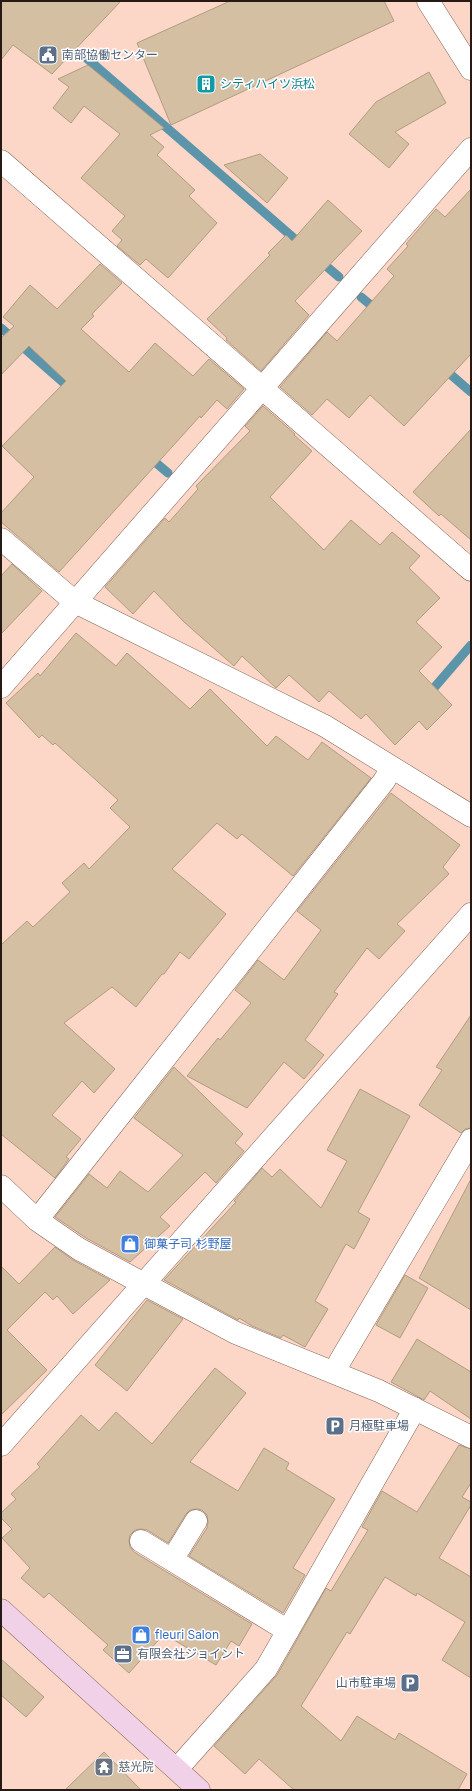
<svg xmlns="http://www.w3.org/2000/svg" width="472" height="1791" font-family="Inter,'Noto Sans JP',sans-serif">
<rect width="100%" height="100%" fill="#fcd7c8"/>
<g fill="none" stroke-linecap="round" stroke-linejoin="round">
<path stroke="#5c94a9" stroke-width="9" d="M83,55L304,247
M318,259L339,277
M361,297L378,311
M1,328L72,390
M442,367L471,392
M148,456L168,473
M427,696L471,645"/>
</g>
<path fill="#d5bfa2" stroke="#b19c80" d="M1,1H121L52,74L13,45L1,60Z
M230,1H384L394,21L171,125L137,43Z
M88,65L164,128L150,135L164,147L157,155L195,190L189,196L217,223L168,278L146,259L140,265L117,246L122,240L112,231L125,216L81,178L120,134L84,106L71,123L53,108L69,87L58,79Z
M429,72L446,103L395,132L409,144L389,168L349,134L376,102Z
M260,154L288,178L267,203L224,165Z
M471,189V354L404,426L370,395L349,418L327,399L312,415L280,387L327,332L337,341L394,276L387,269L408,246L406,244L436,209L445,217Z
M328,200L362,231L295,301L309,315L261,371L226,340L227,338L207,319L270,255L268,253L286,235L292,241Z
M100,264L122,283L92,314L94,316L81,329L129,372L155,343L193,376L209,359L244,389L227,409L217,400L201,418L200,416L59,572L1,522V513L34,477L2,446L66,381L29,346L1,375V338L14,326L3,317L30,285L57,309Z
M263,406L295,434L294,435L312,451L270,497L324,550L351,520L380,545L392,532L420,556L409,568L440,598L416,622L442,647L419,671L452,705L427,730L419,721L395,745L366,714L361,719L329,691L319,702L289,675L276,688L242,656L234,666L184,622L154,591L133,614L105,587L165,518L169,522L198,489L196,486L250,431L245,426Z
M471,429V540L441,514L439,516L413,492Z
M12,564L42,591L1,634V576Z
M76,633L116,666L127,653L190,709L210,689L267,746L276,736L308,760L322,742L371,778L293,876L242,834L237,839L217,823L172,869L226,914L189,959L180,952L164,974H162L136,1007L112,987L64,1023L115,1069L94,1093L82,1081L52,1115L81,1139L66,1157L69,1159L55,1178L1,1134V945L27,921L33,927L70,892L62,883L84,863L89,869L130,827L110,808L118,800L55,743L53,745L42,735L39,738L6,703L38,673L40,676Z
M391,793L460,845L443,867L449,874L397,924L405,931L379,959L367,948L334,992L338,994L305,1040L324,1055L304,1079L284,1062L247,1108L187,1076L218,1038L220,1040L251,1003L235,990L258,960L284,980L321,930L297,911Z
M471,1015V1128L465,1129L461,1133L419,1105L442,1070L436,1067Z
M174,1067L243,1134L235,1143L244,1151L216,1183L205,1172L160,1217L170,1226L130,1262L86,1238L55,1217L89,1174L107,1188L120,1171L148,1192L183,1155L134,1118Z
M360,1089L410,1116L358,1212L370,1219L354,1249L346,1244L315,1301L328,1309L305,1347L283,1335L281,1338L252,1326L239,1318L238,1320L164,1280L236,1202L234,1201L262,1168L272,1177L280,1169L321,1208L347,1161L327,1150Z
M471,1179V1310L419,1278Z
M55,1247L73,1260L110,1280L73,1314L57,1296L53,1300L45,1292L7,1330L47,1370L1,1415V1266L19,1284Z
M405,1275L428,1288L400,1338L376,1325Z
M147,1300L183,1319L127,1391L95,1365Z
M417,1339L471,1372V1419L430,1391L424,1400L391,1382Z
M215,1368L246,1393L190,1462L238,1491L264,1448L289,1463L286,1469L335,1499L293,1568L305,1575L283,1613L189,1556L207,1528L208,1522L207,1515L202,1510L197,1509L190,1510L186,1514L168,1543L147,1530L141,1529L135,1530L130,1535L129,1541L130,1547L134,1552L252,1624L239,1646L231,1641L216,1665L164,1634L129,1673L103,1650L108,1645L49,1593L44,1598L21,1578L30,1568L2,1538L12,1529L1,1518V1513L16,1499L11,1494L40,1467L37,1464L81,1415L99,1431L116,1412L152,1444Z
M459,1445L471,1449V1483L462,1497L471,1502V1505L439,1558L471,1577V1678L442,1660L465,1622L417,1593L416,1596L385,1577L350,1634L347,1632L301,1706L341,1741L357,1716L395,1740L399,1733L467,1774L458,1790H294L259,1759L245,1774L214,1746L277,1675L326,1588L331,1591L368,1530L362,1527L382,1491L417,1512Z
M1,1659L44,1697L26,1717L1,1695Z
M104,1752L141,1790H65Z"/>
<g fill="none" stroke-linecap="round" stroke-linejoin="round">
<defs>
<path id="street" d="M428,1L471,69
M1,161L471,570
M1,539L75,602L325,726L471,816
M1,687L471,149
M1,1186L37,1220L79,1249L144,1284L236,1333L379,1391L471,1437
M37,1220L384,781L392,768
M335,1373L340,1361L471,1140
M1,1445L471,914
M141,1541L288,1631
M172,1560L196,1521
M177,1769L266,1669L409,1419L414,1408"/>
<path id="secondary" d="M1,1610L199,1790"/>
</defs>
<use href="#street" stroke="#856558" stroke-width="23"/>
<use href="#secondary" stroke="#856558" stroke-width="23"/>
<use href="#street" stroke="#fff" stroke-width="22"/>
<use href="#secondary" stroke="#f1d1e8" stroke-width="22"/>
</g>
<defs>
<symbol id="civic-square" viewBox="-11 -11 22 22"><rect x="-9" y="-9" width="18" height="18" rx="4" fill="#5c6f8a" stroke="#fff"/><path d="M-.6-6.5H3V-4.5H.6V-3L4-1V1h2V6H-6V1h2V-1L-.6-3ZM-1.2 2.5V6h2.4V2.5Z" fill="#fff"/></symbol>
<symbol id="building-square" viewBox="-11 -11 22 22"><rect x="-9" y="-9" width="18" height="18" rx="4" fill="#0f9aa8" stroke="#fff"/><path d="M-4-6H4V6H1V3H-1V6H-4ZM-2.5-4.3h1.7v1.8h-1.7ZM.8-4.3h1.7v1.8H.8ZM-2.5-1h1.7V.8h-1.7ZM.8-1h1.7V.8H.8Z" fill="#fff"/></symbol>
<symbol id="shop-square" viewBox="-11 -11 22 22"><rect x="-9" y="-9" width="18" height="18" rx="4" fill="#3f7fe0" stroke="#fff"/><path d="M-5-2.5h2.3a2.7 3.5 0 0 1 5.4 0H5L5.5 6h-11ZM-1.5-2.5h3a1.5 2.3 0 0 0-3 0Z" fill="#fff"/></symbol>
<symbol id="parking-square" viewBox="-11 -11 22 22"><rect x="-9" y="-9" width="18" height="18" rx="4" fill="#5c6f8a" stroke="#fff"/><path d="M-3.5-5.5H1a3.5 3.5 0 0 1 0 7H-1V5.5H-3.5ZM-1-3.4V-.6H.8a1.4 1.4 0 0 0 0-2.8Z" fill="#fff"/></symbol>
<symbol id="office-square" viewBox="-11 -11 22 22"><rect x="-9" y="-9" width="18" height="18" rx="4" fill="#5c6f8a" stroke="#fff"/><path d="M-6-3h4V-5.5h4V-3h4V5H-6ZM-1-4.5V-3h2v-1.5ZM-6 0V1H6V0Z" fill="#fff"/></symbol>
<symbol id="temple-square" viewBox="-11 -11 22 22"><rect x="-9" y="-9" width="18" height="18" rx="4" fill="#6b7280" stroke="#fff"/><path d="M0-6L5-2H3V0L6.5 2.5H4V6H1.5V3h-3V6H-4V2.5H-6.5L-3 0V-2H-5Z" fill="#fff"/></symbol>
</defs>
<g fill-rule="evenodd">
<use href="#civic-square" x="37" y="44" width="22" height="22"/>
<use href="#building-square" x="195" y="73" width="22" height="22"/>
<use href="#shop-square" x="119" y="1233" width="22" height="22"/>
<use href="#parking-square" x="324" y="1415" width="22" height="22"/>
<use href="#shop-square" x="130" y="1624" width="22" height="22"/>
<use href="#office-square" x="112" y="1643" width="22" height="22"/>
<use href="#parking-square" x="399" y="1672" width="22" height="22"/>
<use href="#temple-square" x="93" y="1756" width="22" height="22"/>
</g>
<g text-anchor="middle" stroke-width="3" stroke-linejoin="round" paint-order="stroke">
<g font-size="12" fill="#4e5e75" stroke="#fff" text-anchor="start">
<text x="62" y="59">南部協働センター</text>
<text x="349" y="1430">月極駐車場</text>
<text x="137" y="1658">有限会社ジョイント</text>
<text x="396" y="1687" text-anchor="end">山市駐車場</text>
</g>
<g font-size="12" fill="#0d838f" stroke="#fff" text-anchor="start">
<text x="220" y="88">シティハイツ浜松</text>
</g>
<g font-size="12" fill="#366cbe" stroke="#fff" text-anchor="start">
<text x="144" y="1248">御菓子司 杉野屋</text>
<text x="155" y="1639">fleuri Salon</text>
</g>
<g font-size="12" fill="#5b616d" stroke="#fff" text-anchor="start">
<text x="118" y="1771">慈光院</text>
</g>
</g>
<rect width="472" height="1791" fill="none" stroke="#271a15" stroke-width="4"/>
</svg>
